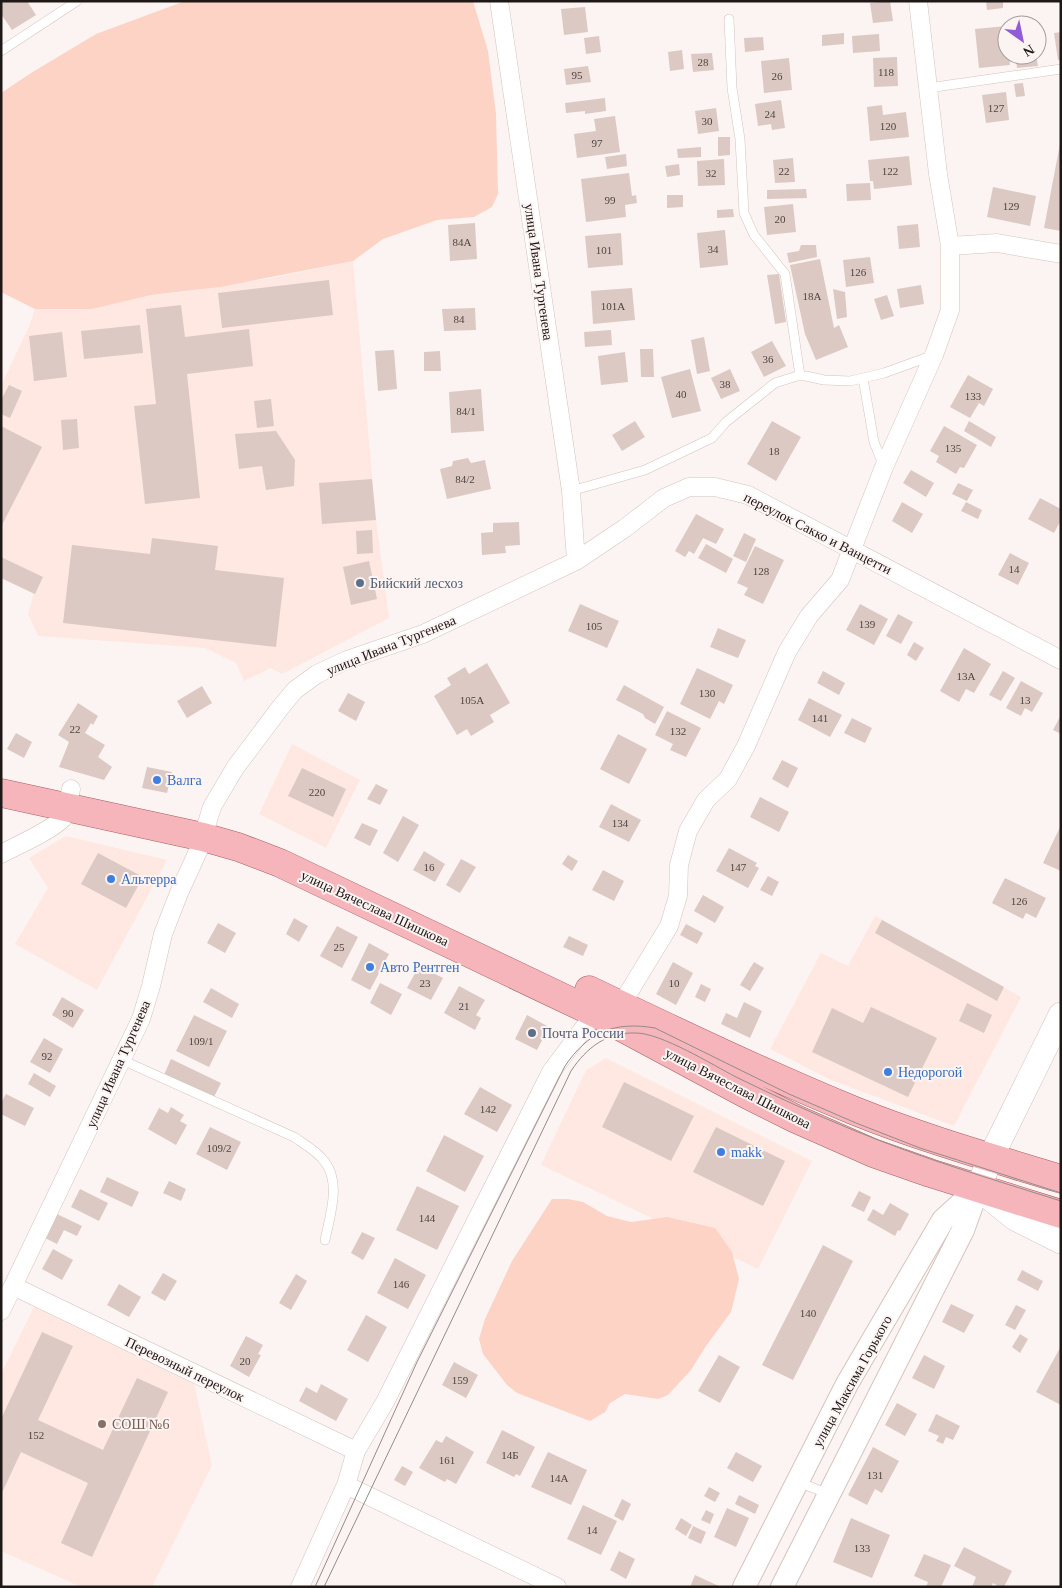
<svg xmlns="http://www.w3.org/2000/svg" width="1062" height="1588" font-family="Georgia,serif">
<rect width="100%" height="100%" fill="#fcf4f2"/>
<path fill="#fee8e1" d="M353,261L376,520L389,618L282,674L271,668L244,681L236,663L205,648L38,636L28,614L34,594L1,578V386L30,324L35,309H92L151,295L184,292L272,278Z
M292,744L360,780L326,848L259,814Z
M66,836L167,860L97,990L15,944L48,888L29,858Z
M875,916L1021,997L954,1126L831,1080L770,1049L821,953L848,966Z
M606,1058L812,1161L758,1269L541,1165L586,1070Z
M34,1307L194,1383L212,1465L152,1587H81L1,1551V1374Z"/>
<path fill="#fcd3c5" d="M185,1H473L488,51L496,114L498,194L492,207L474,217L437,220L383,239L353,261L220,287L151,295L92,309H35L1,292V93L31,73L96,34Z
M552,1199H568L583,1202L607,1216L631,1222L667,1217L715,1228L732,1252L739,1279L731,1312L706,1346L691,1370L668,1395L658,1399L625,1394L610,1403L605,1412L590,1421L517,1393L507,1385L483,1354L479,1339L485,1319L512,1261Z"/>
<path fill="#dcc9c3" d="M1,1H27L36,15L12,30L1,14Z
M890,1L893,21L873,23L870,3Z
M986,1H1003V8L987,10Z
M585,7L588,32L564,35L561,9Z
M1006,26L1007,55H1009L1010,65L979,68L975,29Z
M1061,32V60H1058L1054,33Z
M844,33V44L822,46V35Z
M879,34L880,51L853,53L852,36Z
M599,36L601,52L586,54L584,38Z
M763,37L764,50L745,52L744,38Z
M682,50L684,69L670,71L668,52Z
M712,53L714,70L693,72L691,54Z
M1021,55H1036L1038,66L1017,68L1016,59L1021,58Z
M897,57L898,86L874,87L873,58Z
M789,58L792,90L764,93L761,61Z
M588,66L591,82L566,85L564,69Z
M1023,83L1025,96L1016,97L1014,84Z
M1006,92L1009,120L986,123L982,95Z
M605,98L606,111L585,114V111L566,113L565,103Z
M781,100L785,128L772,130L771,124L758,126L755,104Z
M882,105L883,115L906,112L909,137L870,141L867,107Z
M716,108L719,131L698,134L695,111Z
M615,116L620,152L577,158L574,134L596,131L594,119Z
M718,137H730V155L718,156Z
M1060,144H1061V231L1044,228Z
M701,147V157L678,158L677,149Z
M626,154L627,166L607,169L605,157Z
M909,156L912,185L874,189L873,181H870L868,160Z
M793,158L795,182L775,183L773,160Z
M724,159L725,185L698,186L697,161Z
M679,164L680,175L667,177L665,166Z
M629,173L632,196L636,195L637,203L625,205L626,217L586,222L581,179Z
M870,183L871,200L847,201L846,184Z
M993,187L1036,196L1030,226L987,217Z
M806,189L807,198L767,199V190Z
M667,195H683V207L667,208Z
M793,204L796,232L767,235L764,207Z
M733,209L734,217L717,218V210Z
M475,223L477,259L450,261L448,225Z
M918,224L920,247L899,249L897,226Z
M725,230L728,265L700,268L697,233Z
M621,233L623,265L588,268L585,236Z
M801,245H816L817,257L789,263L787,253L799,251Z
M870,257L874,283L846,287L843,260Z
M820,259L834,328L839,325L848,347L816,360L805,334L790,265Z
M779,274L786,322L775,324L767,275Z
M329,280L333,315L222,328L218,293Z
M921,285L924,304L900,308L897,289Z
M632,288L635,320L593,324L591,291Z
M833,289L845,292L847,317L837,319Z
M887,295L894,316L881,320L874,299Z
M181,305L185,337L249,329L253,366L187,374L200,498L145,504L134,406L156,404L146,309Z
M475,308L476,330L444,331L442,309Z
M140,325L143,353L84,359L81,331Z
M611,330L612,345L585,347L584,332Z
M62,332L67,377L34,381L29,336Z
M704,337L710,371L697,374L691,340Z
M772,341L786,366L764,377L751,352Z
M640,349H653L654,377H641Z
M394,350L397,389L378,391L375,351Z
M440,351L441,371H424V352Z
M625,352L628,382L601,385L598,356Z
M690,369L701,411L672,418L661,377Z
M730,369L740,391L721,399L711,378Z
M968,375L993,389L984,406L979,403L970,418L950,407Z
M9,385L22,391L10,418L1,414V400Z
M481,389L484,431L451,433L449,392Z
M271,399L274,426L257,428L254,401Z
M77,419L79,448L63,450L61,420Z
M635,421L645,437L622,451L612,435Z
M772,421L801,437L776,481L747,464Z
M969,421L996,437L991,447L964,431Z
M1,426L42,447L1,527Z
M944,426L977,445L964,468L960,467L956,474L936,462L939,456L930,451Z
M276,431L295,460L294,486L266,490L262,466L239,469L235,434Z
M468,458L471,463L485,460L491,489L447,499L440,469L452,466L453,461Z
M911,470L934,483L926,497L903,483Z
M372,479L376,520L322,524L319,483Z
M958,483L973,490L967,501L952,494Z
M1040,498L1061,509V520L1054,533L1028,519Z
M902,502L923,514L912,533L892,521Z
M966,502L982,510L978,519L961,511Z
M696,514L724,529L716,544L703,538L694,554L689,551L685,557L675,551Z
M519,522L520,545L505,546L506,553L482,555L481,533L493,532V523Z
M372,530L373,553L357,554L356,531Z
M744,533L756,539L746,562L733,556Z
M152,538L218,546L215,570L284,578L276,647L63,623L72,545L150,554Z
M706,544L733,559L726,573L698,558Z
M755,546L784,560L763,604L744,595L748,588L737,583Z
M1010,553L1029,563L1018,585L998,575Z
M1,557L43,577L35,594L1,578Z
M369,561L377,599L351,605L343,567Z
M580,604L619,621L607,648L568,631Z
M860,604L888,619L874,645L846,630Z
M898,614L913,622L901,644L886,636Z
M718,628L746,640L738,658L710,647Z
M914,642L924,648L916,661L907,655Z
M964,648L991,664L974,693L966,689L959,702L940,691Z
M487,663L510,703L490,715L494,722L471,736L467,729L457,735L434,696L451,685L447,678L465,667L469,674Z
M697,668L733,685L724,704L719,701L710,719L680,704Z
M823,671L845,683L839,695L817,683Z
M1003,671L1015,678L1001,701L989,695Z
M1021,681L1043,693L1032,712L1025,708L1021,716L1006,708Z
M624,685L664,707L655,724L645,718L643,714L616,700Z
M202,686L212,703L187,718L177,701Z
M348,693L365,702L356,721L338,711Z
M809,698L842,715L830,737L798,720Z
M78,703L98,716L93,725L91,723L85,733L105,745L98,757L112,767L104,780L59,767L69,742L58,735Z
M667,711L701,728L686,757L670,750L673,744L655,735Z
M1061,715V734L1053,730Z
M852,718L872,728L865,743L844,733Z
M16,733L32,742L24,758L7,749Z
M618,734L647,749L629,784L600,769Z
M782,760L798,768L788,788L772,779Z
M147,767L172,772L167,793L142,788Z
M302,768L346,789L333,817L288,796Z
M376,784L388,790L380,805L367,799Z
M760,797L789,812L779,832L750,817Z
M611,804L641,820L629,842L599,827Z
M403,816L419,825L398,862L383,853Z
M362,823L378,830L370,846L354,838Z
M1061,825V871L1043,863Z
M729,848L757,863L755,866L759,868L748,888L716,871Z
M424,851L445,864L435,882L413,870Z
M98,853L143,877L126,908L81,884Z
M568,855L578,861L572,871L562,864Z
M461,859L476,867L460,893L446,885Z
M603,870L624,881L614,901L592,890Z
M768,876L779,882L772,896L760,890Z
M1005,878L1046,898L1036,918L1026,913L1023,919L992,903Z
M703,895L724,907L715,923L694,911Z
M294,918L308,926L299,942L286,934Z
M882,920L1004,987L997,1001L875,933Z
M218,923L236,933L225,953L207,943Z
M686,924L703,933L697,944L680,935Z
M337,926L358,937L342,968L320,956Z
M569,936L588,945L583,956L563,947Z
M369,943L389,954L370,990L351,980Z
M673,962L693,973L676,1005L656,994Z
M754,962L764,968L750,991L740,985Z
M419,966L443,978L431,1000L407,988Z
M380,983L402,994L391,1015L370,1003Z
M701,984L711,989L705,1002L695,997Z
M459,986L485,1000L476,1015L481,1018L475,1030L444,1013Z
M211,988L239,1004L232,1018L203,1002Z
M62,997L84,1010L73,1028L52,1015Z
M744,1002L762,1011L750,1038L721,1024L726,1013L737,1018Z
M967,1003L992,1015L984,1033L959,1021Z
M871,1007L937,1038L908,1097L812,1052L832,1008L863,1023Z
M194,1015L227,1031L209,1067L176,1051Z
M527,1015L549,1027L537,1050L515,1039Z
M44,1038L63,1049L50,1073L30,1062Z
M171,1059L221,1083L213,1099L164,1075Z
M34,1073L56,1086L50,1097L28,1084Z
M624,1082L694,1116L671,1161L602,1127Z
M480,1087L512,1105L497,1132L464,1114Z
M6,1094L34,1108L25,1126L1,1114V1103Z
M171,1107L184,1115L180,1121L187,1125L176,1145L148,1129L159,1108L168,1113Z
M210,1127L241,1142L227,1170L196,1154Z
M716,1127L785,1161L763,1206L693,1172Z
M444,1135L484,1156L465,1192L426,1171Z
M107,1177L139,1192L132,1207L100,1192Z
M169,1181L186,1189L181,1201L163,1193Z
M417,1186L459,1206L437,1250L396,1230Z
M80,1189L108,1203L99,1221L71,1207Z
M859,1191L871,1197L864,1212L851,1206Z
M890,1203L909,1214L900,1231L898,1230L895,1236L867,1220L873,1209L883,1215Z
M57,1214L82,1226L77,1236L64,1230L57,1244L45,1238Z
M362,1232L375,1238L363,1260L351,1253Z
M823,1245L853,1261L793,1380L762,1365Z
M53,1249L73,1260L62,1280L42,1269Z
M395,1258L426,1275L408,1309L377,1293Z
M1022,1270L1043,1281L1038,1291L1017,1280Z
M163,1273L177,1281L165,1301L151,1293Z
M296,1274L307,1281L291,1310L279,1303Z
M119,1284L141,1297L129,1317L107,1305Z
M951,1304L974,1315L964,1333L942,1322Z
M1016,1305L1026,1310L1015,1330L1005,1325Z
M366,1315L387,1327L368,1362L347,1350Z
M42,1332L73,1346L38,1420L103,1450L137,1378L168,1392L92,1557L61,1543L88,1483L21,1452L1,1495V1419Z
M1020,1334L1028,1339L1020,1353L1012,1347Z
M246,1336L263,1345L258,1354L261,1355L249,1377L230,1366Z
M1061,1346V1405L1036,1392Z
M719,1355L740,1367L720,1403L698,1391Z
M924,1355L945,1366L934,1389L912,1378Z
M454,1362L478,1375L466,1398L442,1385Z
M321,1384L348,1399L336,1421L299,1401L306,1387L317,1393Z
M897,1403L917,1414L905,1436L885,1425Z
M936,1414L960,1426L953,1440L946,1437L943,1444L936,1441L939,1436L928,1431Z
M502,1430L535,1447L520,1476L516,1474L514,1477L486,1463Z
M446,1436L474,1452L456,1484L447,1479L445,1482L419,1468L436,1440L442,1443Z
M873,1447L899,1461L882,1493L875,1489L867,1505L848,1495Z
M548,1452L587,1470L571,1505L531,1487Z
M736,1452L762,1466L753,1482L727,1468Z
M402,1466L413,1472L405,1486L394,1480Z
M709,1487L720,1493L715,1502L704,1496Z
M739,1495L759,1505L755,1514L735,1504Z
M622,1499L631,1504L623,1521L614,1516Z
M583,1505L617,1521L601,1555L567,1539Z
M727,1508L749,1518L736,1547L714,1537Z
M706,1510L714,1514L710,1524L701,1520Z
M681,1518L692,1525L686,1536L675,1529Z
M851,1518L890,1535L872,1578L833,1562Z
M693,1526L706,1532L701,1544L688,1538Z
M964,1547L1012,1571L1004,1587H1000L993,1583L991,1587H972L976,1577L954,1566Z
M619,1551L635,1559L626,1579L610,1570Z
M924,1554L951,1565L941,1587H926L928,1582L914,1576Z
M695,1575L721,1587H690Z"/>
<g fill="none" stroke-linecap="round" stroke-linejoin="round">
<defs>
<path id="service" d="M729,19L732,88L740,139L744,213L754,235L785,274L800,376
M1,51L77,1
M928,88L1061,69
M863,378L874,442L884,467
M571,491L645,470L712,438L726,422L775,383L797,376H806L824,380L850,381L884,373L934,355
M122,1060L294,1137C304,1144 317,1151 325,1162C341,1183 330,1216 325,1240
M798,1482L829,1494"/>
<path id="minor" d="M499,1L571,491L576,561
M950,246L997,243L1061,254
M1,854C16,846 52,830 62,819C68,811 69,798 71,789
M621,1005L669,926L678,896L679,865L688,831L706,800L728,779L746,746L787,652L809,616L840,580L884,467L934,355L950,310V246L938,174L918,1
M13,1286L356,1451
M1,1311L141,1019L151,986L163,934L179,893L199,849L212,807L235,768L280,708L295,690L317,674L347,660L423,634L576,561L625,528L664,498L689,487H715L748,495L1061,660
M346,1485L557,1587
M300,1587L346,1485L356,1451L385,1402L551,1072L595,1013"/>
<path id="tertiary" d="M744,1587L847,1384L943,1220L978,1188
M782,1587L963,1230L977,1191"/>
<path id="secondary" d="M1061,1015L991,1157L978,1188L1015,1218L1061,1241"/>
<path id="primary" d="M1,793L203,837L238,847L280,863L595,1013L744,1093L796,1119L873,1153L930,1173L1061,1214
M589,990C677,1032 765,1074 855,1111C922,1138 992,1158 1061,1179"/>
</defs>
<use href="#service" stroke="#d5c3bc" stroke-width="10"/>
<use href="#minor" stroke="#d5c3bc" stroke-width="19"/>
<use href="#tertiary" stroke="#d5c3bc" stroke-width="24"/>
<use href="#secondary" stroke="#d5c3bc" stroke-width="26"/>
<use href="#primary" stroke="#a65e63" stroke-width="29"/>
<use href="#service" stroke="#fff" stroke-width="9"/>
<use href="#minor" stroke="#fff" stroke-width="18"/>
<use href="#tertiary" stroke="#fff" stroke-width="22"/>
<use href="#secondary" stroke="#fff" stroke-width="25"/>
<use href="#primary" stroke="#f5b5ba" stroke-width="28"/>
<path stroke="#938c8a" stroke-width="1" d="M315,1587L417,1362L565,1066C588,1032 614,1021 655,1028L789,1094L856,1123L920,1148L1061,1193
M324,1587L571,1071C587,1047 607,1032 636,1033C661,1033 713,1065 736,1077C775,1096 814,1114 853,1130C921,1158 991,1179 1061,1201"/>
</g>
<g fill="#5c6f8a" stroke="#fcf4f2" stroke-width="2">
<circle cx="360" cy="583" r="5"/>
<circle cx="532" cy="1033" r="5"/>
</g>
<g fill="#3f7fe0" stroke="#fcf4f2" stroke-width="2">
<circle cx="157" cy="780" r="5"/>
<circle cx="111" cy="879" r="5"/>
<circle cx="370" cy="967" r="5"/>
<circle cx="888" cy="1072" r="5"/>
<circle cx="721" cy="1152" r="5"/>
</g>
<circle fill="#8d6e63" stroke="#fcf4f2" stroke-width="2" cx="102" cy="1424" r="5"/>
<g text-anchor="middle" stroke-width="4" stroke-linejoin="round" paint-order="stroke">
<g font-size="11" fill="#4e4441">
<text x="703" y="66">28</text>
<text x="886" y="76">118</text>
<text x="577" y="79">95</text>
<text x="777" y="80">26</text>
<text x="996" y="112">127</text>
<text x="770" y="118">24</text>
<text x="707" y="125">30</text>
<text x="888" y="130">120</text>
<text x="597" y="147">97</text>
<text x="784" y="175">22</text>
<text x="890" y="175">122</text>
<text x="711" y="177">32</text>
<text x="610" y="204">99</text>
<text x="1011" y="210">129</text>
<text x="780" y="223">20</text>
<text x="462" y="246">84А</text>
<text x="713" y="253">34</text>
<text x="604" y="254">101</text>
<text x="858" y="276">126</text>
<text x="812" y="300">18А</text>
<text x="613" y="310">101А</text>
<text x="459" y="323">84</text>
<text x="768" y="363">36</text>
<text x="725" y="388">38</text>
<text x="681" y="398">40</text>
<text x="973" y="400">133</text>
<text x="466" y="415">84/1</text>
<text x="953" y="452">135</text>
<text x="774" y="455">18</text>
<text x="465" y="483">84/2</text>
<text x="1014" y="573">14</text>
<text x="761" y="575">128</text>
<text x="867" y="628">139</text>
<text x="594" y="630">105</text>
<text x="966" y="680">13А</text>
<text x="707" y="697">130</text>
<text x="472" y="704">105А</text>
<text x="1025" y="704">13</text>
<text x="820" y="722">141</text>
<text x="75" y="733">22</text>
<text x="678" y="735">132</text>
<text x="317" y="796">220</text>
<text x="620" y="827">134</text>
<text x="429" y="871">16</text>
<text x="738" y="871">147</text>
<text x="1019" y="905">126</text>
<text x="339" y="951">25</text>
<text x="425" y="987">23</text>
<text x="674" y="987">10</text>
<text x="464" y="1010">21</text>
<text x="68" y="1017">90</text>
<text x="201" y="1045">109/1</text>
<text x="47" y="1060">92</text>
<text x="488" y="1113">142</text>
<text x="219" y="1152">109/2</text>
<text x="427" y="1222">144</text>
<text x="401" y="1288">146</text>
<text x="808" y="1317">140</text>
<text x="245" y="1365">20</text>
<text x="460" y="1384">159</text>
<text x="36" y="1439">152</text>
<text x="510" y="1459">14Б</text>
<text x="447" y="1464">161</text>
<text x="875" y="1479">131</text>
<text x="559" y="1482">14А</text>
<text x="592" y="1534">14</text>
<text x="862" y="1552">133</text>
</g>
<g font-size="14" fill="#1e1816" stroke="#fcf4f2">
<text transform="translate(539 272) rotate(82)" y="5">улица Ивана Тургенева</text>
<text transform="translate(818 533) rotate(27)" y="5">переулок Сакко и Ванцетти</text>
<text transform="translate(391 645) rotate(-22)" y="5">улица Ивана Тургенева</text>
<text transform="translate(375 908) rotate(25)" y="5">улица Вячеслава Шишкова</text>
<text transform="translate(118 1064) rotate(-66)" y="5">улица Ивана Тургенева</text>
<text transform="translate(738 1088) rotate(27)" y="5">улица Вячеслава Шишкова</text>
<text transform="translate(185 1369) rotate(26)" y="5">Перевозный переулок</text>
<text transform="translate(852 1381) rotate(-61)" y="5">улица Максима Горького</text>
</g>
<g font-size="14" fill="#4e5e75" stroke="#fcf4f2" text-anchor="start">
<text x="370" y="588">Бийский лесхоз</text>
<text x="542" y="1038">Почта России</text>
</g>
<g font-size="14" fill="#366cbe" stroke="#fcf4f2" text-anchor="start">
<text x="167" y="785">Валга</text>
<text x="121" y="884">Альтерра</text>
<text x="380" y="972">Авто Рентген</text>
<text x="898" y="1077">Недорогой</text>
<text x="731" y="1157">makk</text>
</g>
<g font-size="14" fill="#785e54" stroke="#fcf4f2" text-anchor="start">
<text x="112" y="1429">СОШ №6</text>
</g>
</g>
<rect width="1062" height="1588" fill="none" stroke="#1e1816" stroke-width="5"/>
<g transform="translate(1022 40) rotate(147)"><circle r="24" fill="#fcf4f2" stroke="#a39c9a"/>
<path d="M0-4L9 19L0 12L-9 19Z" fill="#915dd6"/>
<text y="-8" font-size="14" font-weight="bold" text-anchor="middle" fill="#1e1816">N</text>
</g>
</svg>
